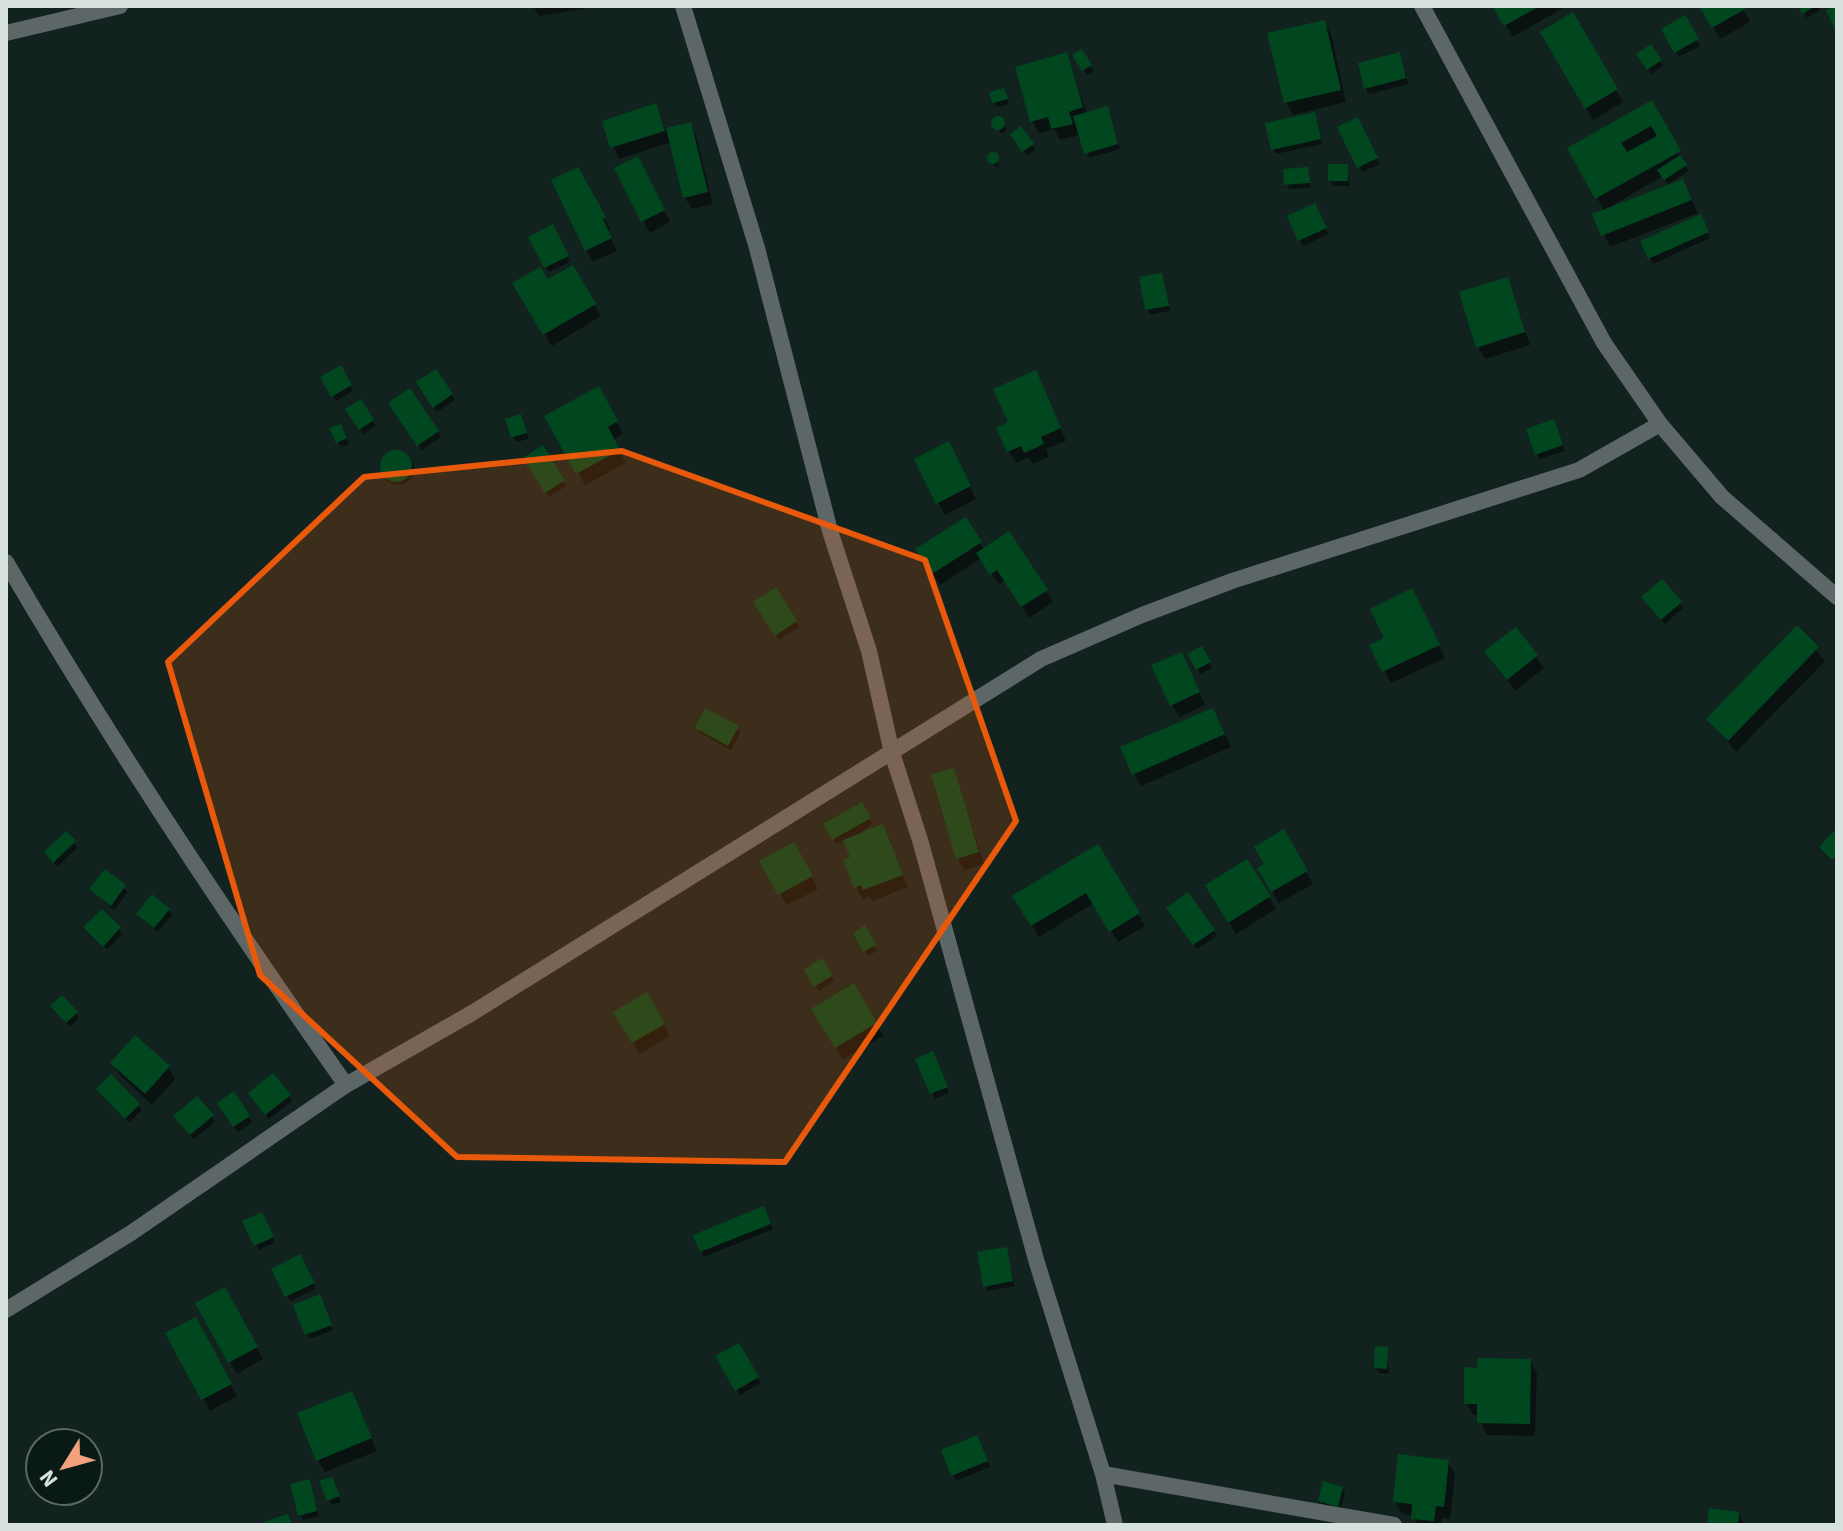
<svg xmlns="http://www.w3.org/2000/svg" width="1843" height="1531" font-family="'Source Sans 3',sans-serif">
<rect width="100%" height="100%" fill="#12231f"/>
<path fill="#0007" d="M533,6H594V7L539,16Z
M1495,6H1565V7L1513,37Z
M1701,6H1742L1750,22L1720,39Z
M1800,6H1818L1820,10L1807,18Z
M1572,15L1623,102L1593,120L1543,33Z
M1684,18L1700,46L1679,57L1663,30Z
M1324,22L1331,34L1346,102L1293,115L1286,103L1270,35Z
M1081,52L1094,71L1087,75L1074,56Z
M1066,54L1087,114H1110L1120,149L1089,158L1081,135L1060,140L1054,129L1039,133L1032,121Z
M1402,60L1408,84L1369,94L1366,88Z
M1641,60L1660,61L1663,66L1651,74Z
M1006,96L1009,104L997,107L994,102Z
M1652,103L1688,171L1668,184L1663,176L1606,209L1683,181L1698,213L1610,247L1595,216L1605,212L1570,149Z
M655,105L666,130L690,124L696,136L713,204L692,209L685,198L672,142L619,159L604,122Z
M999,119L1007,129L1002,134L994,122Z
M1317,120L1322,144L1276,154L1273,149Z
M1357,120L1380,164L1362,172L1340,128Z
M1016,140L1032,145L1035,150L1027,156Z
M991,155L997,156L999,167L994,166Z
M1347,165L1350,186H1333L1330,181Z
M1307,169L1311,188L1289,189L1286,184Z
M577,170L611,230L608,232L617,251L593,262L586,250Z
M644,171L670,222L650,233L643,221Z
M1318,211L1328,234L1303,246L1289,217Z
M1703,222L1710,238L1653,264L1642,242Z
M552,227L570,262L549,272L531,238Z
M572,267L601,316L552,346L515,284L547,282Z
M1161,275L1170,311L1150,315L1147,309Z
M1507,279L1530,345L1485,359L1478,347Z
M340,368L353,391L336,401L322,378Z
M435,371L455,400L437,412L418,383Z
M1042,385L1066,441L1046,449L1049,457L1033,464L1029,457L1016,463L1009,451L1011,424Z
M598,389L623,434L613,440L626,463L585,485L547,417Z
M360,402L376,426L363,434L348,410Z
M394,409L438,432L441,437L422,450Z
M521,417L529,439L516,442L513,437Z
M1556,427L1565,451L1540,459L1537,454Z
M343,432L349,444L341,447L338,442Z
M542,448L566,486L549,497L525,458Z
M382 469a16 16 0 1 1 32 0a16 16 0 1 1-32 0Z
M955,456L976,499L945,515L938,503Z
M965,519L984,550L1046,591L1053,602L1029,618L1005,580L999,585L981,558L940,585L925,562Z
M775,590L799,627L779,640L756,603Z
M1418,603L1445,658L1391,683L1371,646L1387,639Z
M1647,603H1680L1683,608L1665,624Z
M1797,628L1825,661L1736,752L1709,719Z
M1516,630L1544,668L1515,691L1487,652Z
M1202,648L1212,668L1200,674L1190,655Z
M1188,666L1205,705L1179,717L1172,705Z
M1219,722L1231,747L1141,786L1134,774Z
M697,728H737L740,733L731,750L700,733Z
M953,770L984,864L964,870L957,858Z
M861,805L872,824L851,839L882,827L908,887L872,901L869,896L863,899L856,887L846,861L853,859L845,839L836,844L826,825Z
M1283,832L1313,884L1279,903L1260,869L1267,865Z
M74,842L77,848L57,867L49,858Z
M793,844L818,889L787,905L762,862Z
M1098,846L1145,926L1118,942L1094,903L1039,937L1015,896Z
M1247,862L1276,909L1236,934L1207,886Z
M105,872L128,892L114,910L91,889Z
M169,910L172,916L157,932L139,914Z
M1172,913L1214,931L1217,936L1197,949Z
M85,927L119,929L122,934L107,950Z
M865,928L877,951L868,956L855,933Z
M822,961L834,981L819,991L806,971Z
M853,986L883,1036L843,1059L813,1010Z
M646,995L670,1036L640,1054L615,1013Z
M56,1012L76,1013L79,1018L70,1027Z
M935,1059L949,1093L935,1099L918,1060Z
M113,1063L168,1067L175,1079L152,1105L120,1075Z
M111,1077L142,1110L129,1123L98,1089Z
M233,1094L252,1122L238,1132L219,1104Z
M289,1096L292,1101L269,1119L253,1098Z
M212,1116L215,1122L194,1139L179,1122Z
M261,1214L275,1242L259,1250L245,1222Z
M767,1214L773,1229L704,1257L695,1236Z
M1006,1249L1015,1286L988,1291L985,1286Z
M299,1257L316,1289L290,1301L274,1270Z
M224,1289L263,1359L237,1374L198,1304Z
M322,1302L333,1330L310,1339L307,1334Z
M195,1319L237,1396L210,1411L168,1334Z
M739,1345L761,1383L740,1395L718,1357Z
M1387,1349L1389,1374L1379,1373L1376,1368Z
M1530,1361L1537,1373L1535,1436L1486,1435L1479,1415H1473L1466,1403Z
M351,1393L377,1451L325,1472L318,1460Z
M980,1443L990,1467L956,1481L944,1451Z
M1448,1462L1455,1474L1450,1519L1442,1518L1441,1525H1417L1413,1515L1402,1514L1395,1502Z
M309,1482L319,1516L303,1520L300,1515Z
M334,1485L341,1502L332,1505L329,1500Z
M1342,1488L1345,1494L1340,1511L1324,1507L1320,1501Z
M1738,1514L1745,1525H1709Z"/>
<path fill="#004720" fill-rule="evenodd" d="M1492,6H1540L1504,26Z
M1699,6H1744L1745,9L1712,28Z
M1798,6H1816L1802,14Z
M1837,6V34L1826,10Z
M1573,12L1618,89L1585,109L1540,32Z
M1685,15L1699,39L1674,53L1661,29Z
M1325,20L1341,90L1284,103L1267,33Z
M1651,44L1662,60L1647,70L1636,54Z
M1082,49L1092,65L1082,71L1072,55Z
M1067,52L1083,107L1069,112L1073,124L1051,129L1048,117L1030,122L1015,67Z
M1400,52L1406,78L1364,89L1358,63Z
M1004,88L1008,99L992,103L989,92Z
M1652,100L1681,151L1595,199L1567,148ZM1651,126L1657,136L1627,152L1621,143Z
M656,103L665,131L610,148L602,121Z
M1108,106L1118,144L1084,154L1073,116Z
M1315,112L1321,139L1271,150L1265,123Z
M991 123a7 7 0 1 1 14 0a7 7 0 1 1-14 0Z
M1358,117L1378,158L1357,168L1337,127Z
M691,122L708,192L683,198L666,128Z
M1021,126L1034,144L1022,152L1010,134Z
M987 158a6 6 0 1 1 12 0a6 6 0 1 1-12 0Z
M1680,155L1687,165L1664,180L1657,170Z
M638,156L665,210L641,222L614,168Z
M1328,164H1348V181H1328Z
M578,167L606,217L603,219L612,238L585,251L551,180Z
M1308,167L1310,183L1284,185L1283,169Z
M1683,179L1692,200L1601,236L1592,214Z
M1315,203L1327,228L1298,241L1287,216Z
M1701,214L1709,232L1648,259L1640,241Z
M553,224L569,256L544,268L528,237Z
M573,265L596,304L543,335L512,283L540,267L548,279Z
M1162,273L1169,306L1145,310L1139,277Z
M1508,277L1525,332L1476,348L1459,292Z
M341,365L352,385L331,397L320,377Z
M436,369L453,394L433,408L416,382Z
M1036,370L1061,428L1041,437L1044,444L1024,453L1021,446L1007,452L996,428L1008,422L993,389Z
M599,386L618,421L608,427L620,450L576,474L544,416Z
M410,388L439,431L417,446L388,403Z
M361,399L374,420L359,430L345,409Z
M521,414L527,433L511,438L505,419Z
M1554,419L1563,445L1535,455L1526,429Z
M341,424L347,438L336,443L329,428Z
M949,441L971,486L936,504L914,459Z
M543,445L565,480L545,493L523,458Z
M380 466a16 16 0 1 1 32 0a16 16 0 1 1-32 0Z
M966,517L982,542L932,574L915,549Z
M1009,531L1048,590L1021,607L997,570L990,575L976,553Z
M1662,579L1682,602L1661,620L1641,597Z
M776,587L797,621L775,636L753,602Z
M1412,588L1440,645L1382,672L1369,645L1384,638L1370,609Z
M1797,625L1819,647L1728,741L1706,719Z
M1516,627L1538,655L1507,680L1484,651Z
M1202,646L1211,662L1196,670L1187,654Z
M1182,652L1200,692L1170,706L1151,665Z
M705,708L739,726L728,746L695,728Z
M1213,708L1225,734L1132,775L1120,747Z
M954,768L979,852L956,859L931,774Z
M862,802L871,818L832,840L823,824Z
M883,824L903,875L863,890L861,885L854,888L843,860L850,857L843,840Z
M1837,828V855L1832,860L1819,847Z
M1284,829L1308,871L1271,892L1257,868L1264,864L1254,847Z
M66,831L76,841L53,863L44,852Z
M794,842L813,876L778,895L759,861Z
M1098,844L1140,913L1109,932L1086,893L1031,926L1012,896Z
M1247,859L1271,896L1228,923L1205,885Z
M105,869L126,885L111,906L89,889Z
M1188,892L1215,930L1193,945L1166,908Z
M152,894L170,909L154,928L136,914Z
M102,909L121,927L103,947L83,927Z
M865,925L876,945L863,952L853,933Z
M822,958L833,975L814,987L804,970Z
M854,983L877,1023L835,1048L811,1009Z
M647,992L665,1024L632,1043L613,1012Z
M62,995L78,1012L66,1023L50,1006Z
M135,1035L170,1066L145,1094L110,1063Z
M933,1051L948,1087L930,1094L915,1059Z
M273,1073L291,1095L265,1115L248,1093Z
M111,1074L140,1104L125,1119L96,1089Z
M234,1091L250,1116L233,1127L217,1103Z
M197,1096L214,1115L190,1135L173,1116Z
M764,1206L771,1224L700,1252L693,1235Z
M262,1212L274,1237L254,1246L242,1221Z
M1007,1247L1013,1281L983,1287L977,1252Z
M300,1254L315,1283L285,1297L271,1269Z
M225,1287L258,1347L228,1363L195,1303Z
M320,1294L332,1325L305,1335L293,1305Z
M196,1317L232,1384L201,1400L165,1333Z
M739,1343L759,1377L735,1391L715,1356Z
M1375,1346L1388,1347L1387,1369L1374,1368Z
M1478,1358L1531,1359L1530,1424L1477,1423V1404H1464V1367L1477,1368Z
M352,1391L372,1438L316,1461L297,1413Z
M977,1435L988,1461L951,1476L941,1450Z
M1398,1454L1449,1460L1444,1507L1436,1506L1434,1521L1411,1519L1412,1504L1393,1502Z
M332,1477L340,1496L327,1501L319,1481Z
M310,1479L317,1511L298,1516L290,1484Z
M1323,1481L1343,1487L1338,1507L1318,1501Z
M1709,1508L1739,1512L1738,1525H1707Z
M288,1514L292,1525H264L263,1522Z"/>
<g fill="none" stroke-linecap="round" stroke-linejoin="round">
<path stroke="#5e6768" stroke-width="16" d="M683,6L757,248L830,531L869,651L892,753L920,840L1037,1263L1103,1474L1115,1525
M1422,6L1604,343L1660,424L1722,497L1837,597
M6,33L120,6
M6,562C111,742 226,915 346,1085
M6,1310L131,1233L346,1085L472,1013L1041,659L1142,615L1232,581L1579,470L1660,424
M1103,1474L1394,1525"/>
</g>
<path fill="#e8590c" fill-opacity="0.2" stroke="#e8590c" stroke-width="6" stroke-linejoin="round" d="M622,451L925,560L1016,821L785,1162L457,1157L260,975L168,662L364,477Z"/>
<rect width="1843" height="1531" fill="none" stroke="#d7e2df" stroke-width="16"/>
<g transform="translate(64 1467) rotate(233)"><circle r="38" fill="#091916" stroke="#5b6966" stroke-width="2"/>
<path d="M0-6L14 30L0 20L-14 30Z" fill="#f1a17b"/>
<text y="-12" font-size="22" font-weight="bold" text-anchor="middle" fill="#d7e2df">N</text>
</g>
</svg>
